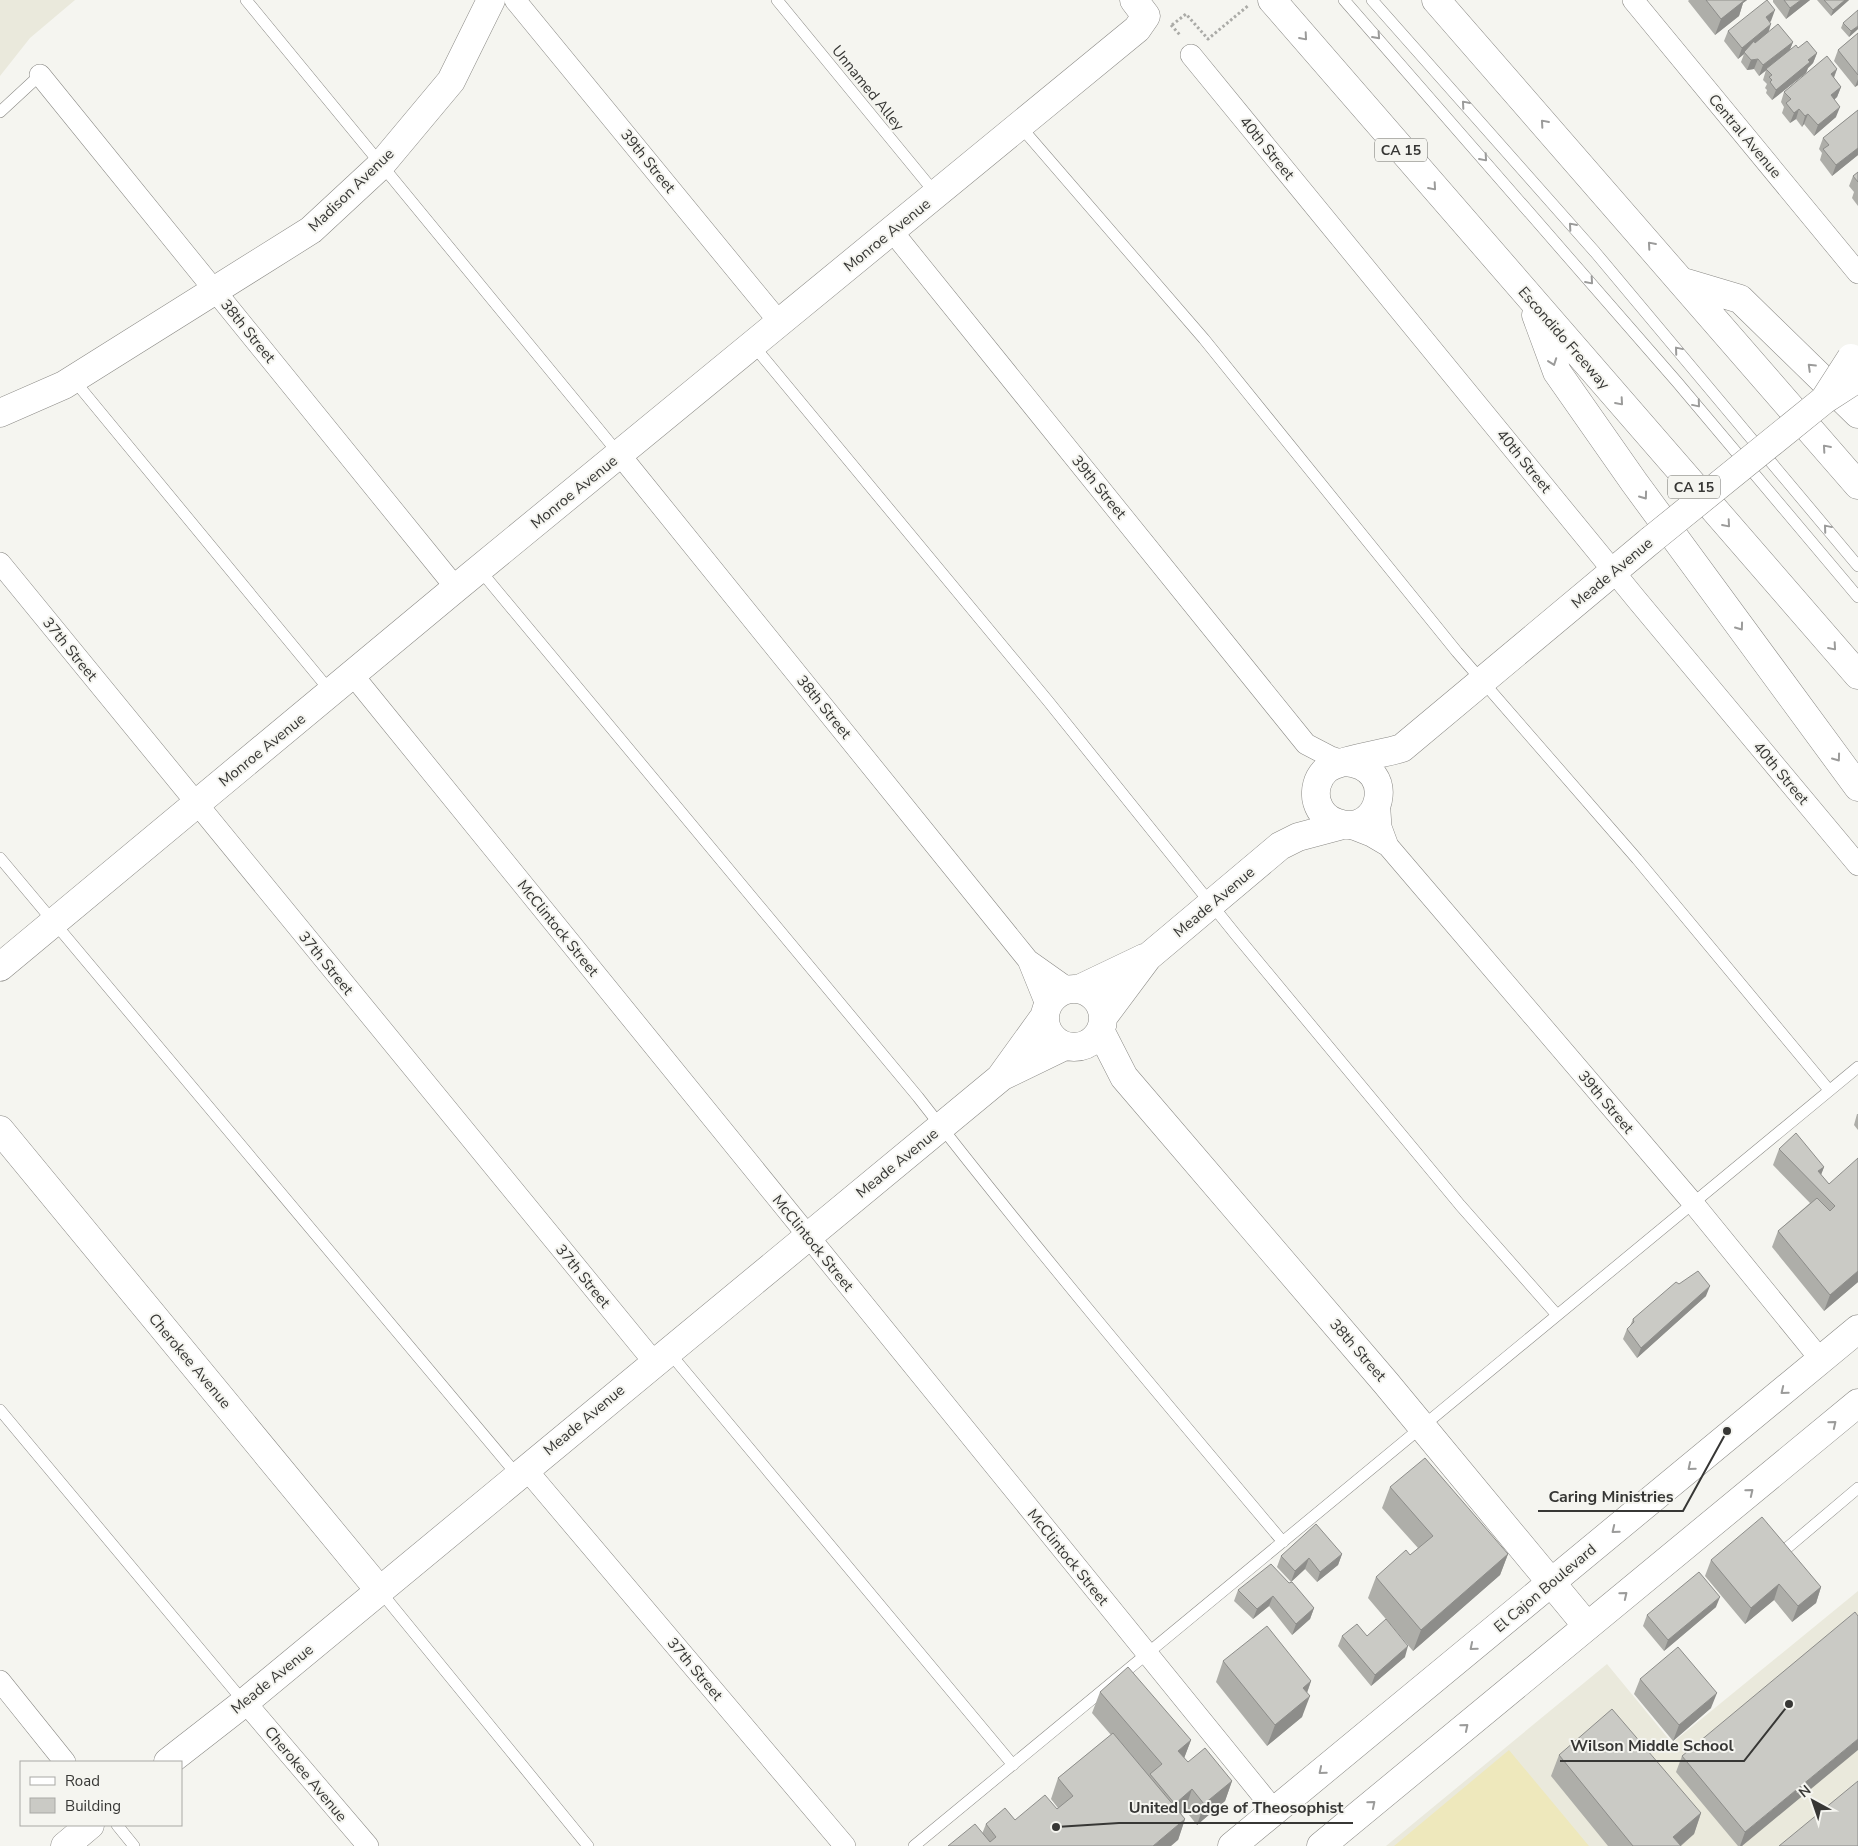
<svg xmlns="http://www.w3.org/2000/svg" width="1858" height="1846" font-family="'Nunito Sans',sans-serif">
<rect width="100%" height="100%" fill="#f5f5f0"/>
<path fill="#eae9dc" d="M0,0H75L30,38L0,76Z
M1858,1591V1846H1386L1607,1664L1672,1743Z"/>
<path fill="#eee8bc" d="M1509,1750L1589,1846H1394Z"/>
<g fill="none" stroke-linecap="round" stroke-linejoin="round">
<defs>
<path id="lane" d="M246,0L619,454
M777,0L936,194
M1344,0L1677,382L1858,597
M1372,0L1595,252L1858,566
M0,112L40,75
M1020,126L1204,339L1457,652L1637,859L1829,1090
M753,345L1048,701L1236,935L1460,1205L1557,1315
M73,379L331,692
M479,569L918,1097C1036,1249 1159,1395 1283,1542
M0,858L518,1476
M668,1351L1013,1765
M0,1410L244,1702
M1787,1548L1858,1488
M380,1591L588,1846
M117,1825L134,1846
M914,1846L1858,1067"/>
<path id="street" d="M515,0L780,323
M1633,0L1858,273
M1191,55L1637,600L1858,865
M40,75L456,588
M892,231L1306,744L1331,757L1346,762
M620,455L1028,960L1069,989
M0,563L654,1362
M352,674L1275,1811
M1343,825L1371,836L1388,846L1381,827L1379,797
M1388,846L1693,1203L1821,1360
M1028,960L1047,1007
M526,1469L845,1846
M0,1681L65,1762
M245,1702L368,1846"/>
<path id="secondary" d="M0,413L64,385L311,230L380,166L451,81L491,0
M1346,762C1400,767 1380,838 1338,823C1327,820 1320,812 1317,802C1314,791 1317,778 1326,770C1337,760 1384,754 1402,748L1651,540
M0,967L456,588L1137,29L1146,16L1134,0
M1045 1018a29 29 0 1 1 58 0a29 29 0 1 1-58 0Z
M1079,989L1144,958
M1104,1016L1148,957L1280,846L1298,837L1343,825
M1101,1032L1124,1077L1386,1383L1587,1626
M1003,1076L1065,1046
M0,1130L380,1591
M168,1762L245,1702L1000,1078L1044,1017
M65,1846L90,1825"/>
<path id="primary" d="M1232,1846L1858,1329
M1321,1846L1858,1403"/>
<path id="highway" d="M1272,0L1858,675
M1436,0L1858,485
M1683,282L1740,299L1858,414
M1536,315L1557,372L1634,482L1858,787"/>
</defs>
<use href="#lane" stroke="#8a8985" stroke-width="12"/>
<use href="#street" stroke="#8a8985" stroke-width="22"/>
<use href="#secondary" stroke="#8a8985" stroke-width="29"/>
<use href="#primary" stroke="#8a8985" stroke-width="29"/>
<use href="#highway" stroke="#8a8985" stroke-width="29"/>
<path stroke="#ababa7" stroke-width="3" stroke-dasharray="2.5 2.5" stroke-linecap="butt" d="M1171,25L1180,35
M1172,25L1186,14L1208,39L1249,5"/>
<use href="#lane" stroke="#fff" stroke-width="11"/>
<use href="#street" stroke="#fff" stroke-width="21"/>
<use href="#secondary" stroke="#fff" stroke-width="28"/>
<use href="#primary" stroke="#fff" stroke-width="28"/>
<use href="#highway" stroke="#fff" stroke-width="28"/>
<defs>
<path id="secondary-bridge" d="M1851,358L1824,400L1858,378
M1651,540L1824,400"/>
</defs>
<use href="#secondary-bridge" stroke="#8a8985" stroke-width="29" stroke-linecap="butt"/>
<use href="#secondary-bridge" stroke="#fff" stroke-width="28"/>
</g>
<path fill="#aeaea9" d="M1689,0H1747L1743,3L1739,16L1715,35L1688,1Z
M1773,0H1810L1786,19L1773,2Z
M1817,0H1849L1831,16Z
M1771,21L1770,22L1768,32L1793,42L1789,51L1798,48L1817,53L1813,63L1808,68L1806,73L1772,100L1766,93L1767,90L1765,88L1767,84L1763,80L1766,70L1759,76L1754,69L1747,70L1741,62L1744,54L1738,59L1724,41L1728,31Z
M1843,23L1858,29L1849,37L1841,28Z
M1858,33V85L1855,87L1834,61L1838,50Z
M1837,69L1834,78L1841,87L1837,97L1834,100L1836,117L1814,136L1804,124L1802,127L1796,119L1790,123L1782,113L1784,107L1781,102L1784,92Z
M1858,110V155L1832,176L1820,160L1822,153L1819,149L1823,138Z
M1858,172V206L1852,198L1854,192L1849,186L1853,176Z
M1857,1114H1858V1130L1854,1125Z
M1779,1149L1824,1167L1821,1175L1829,1184L1858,1282L1824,1311L1772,1247L1778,1231L1810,1203L1773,1165Z
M1679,1284L1706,1296L1637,1358L1623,1339L1627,1329L1630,1326L1633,1319Z
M1390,1487L1508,1554L1500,1575L1413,1651L1368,1598L1376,1577L1410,1555L1418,1548L1382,1508Z
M1342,1554L1338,1565L1317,1582L1305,1569L1291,1582L1277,1567L1281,1556Z
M1711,1560L1821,1587L1816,1603L1792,1622L1774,1600L1745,1624L1705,1576Z
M1289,1583L1314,1608L1310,1619L1292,1635L1269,1606L1253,1619L1234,1601L1238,1590Z
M1716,1607L1664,1651L1643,1626L1647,1615Z
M1858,1616L1742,1846H1738L1676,1772L1682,1756Z
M1342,1636H1367L1405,1657L1371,1686L1338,1646Z
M1223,1661L1311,1681L1307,1693L1302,1717L1267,1746L1216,1682Z
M1640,1679L1711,1708L1673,1741L1634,1694Z
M1100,1692L1191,1740L1184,1758L1188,1762L1232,1781L1225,1801L1197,1825L1185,1810L1181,1814L1185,1819L1178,1840L948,1846L982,1834L986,1824L1015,1820L1057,1809L1058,1808L1051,1799L1058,1778L1111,1735L1092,1713Z
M1559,1755L1701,1813L1694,1834L1681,1846H1608L1551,1776Z"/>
<path fill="#8d8d8a" d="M1738,0H1747L1743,3L1739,16L1715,35L1721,19Z
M1801,0H1810L1786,19L1790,8Z
M1845,0H1849L1831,16L1833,10Z
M1775,10L1771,21L1763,28L1766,17Z
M1771,24L1768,34L1744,52V54L1738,59L1742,48Z
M1858,26V29L1849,37L1851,31Z
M1793,42L1789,52L1759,76L1763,65Z
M1817,53L1813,63L1808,68L1806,73L1772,100L1776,90L1808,60Z
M1758,59L1754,69L1747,70L1751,60Z
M1837,69L1833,79L1831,74Z
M1858,79V85L1855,87Z
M1841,87L1837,97L1827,106L1831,95Z
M1840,107L1836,117L1814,136L1818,125Z
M1799,109L1796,119L1790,123L1794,113Z
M1808,114L1804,124L1802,127L1805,116Z
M1858,148V155L1832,176L1836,165Z
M1824,1167L1818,1182V1171Z
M1858,1271V1282L1824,1311L1830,1295Z
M1710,1286L1706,1296L1637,1358L1641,1348Z
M1342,1554L1338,1565L1317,1582L1320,1572Z
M1508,1554L1500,1575L1413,1651L1421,1630Z
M1309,1558L1305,1569L1291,1582L1295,1571Z
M1779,1584L1774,1600L1745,1624L1751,1608Z
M1821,1587L1816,1603L1792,1622L1798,1606Z
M1273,1596L1269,1606L1253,1619L1257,1609Z
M1720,1597L1716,1607L1664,1651L1668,1640Z
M1314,1608L1310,1619L1292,1635L1296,1624Z
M1408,1646L1405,1657L1371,1686L1375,1675Z
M1311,1681L1304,1701L1310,1696L1302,1717L1267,1746L1275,1725L1303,1688Z
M1717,1693L1711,1708L1673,1741L1679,1725Z
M1858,1739V1750L1742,1846H1740L1745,1832Z
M1191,1740L1183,1761L1178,1751Z
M1232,1781L1225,1801L1197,1825L1204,1804Z
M1192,1789L1185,1810L1167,1825L1175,1804Z
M1701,1813L1694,1834L1680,1846L1673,1837Z
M1185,1819L1178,1840L1171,1846H1153Z"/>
<path fill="#cacac5" stroke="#8d8d8a" d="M1706,0H1745L1721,19Z
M1767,0L1775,10L1766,17L1771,24L1742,48L1728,31Z
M1784,0H1801L1790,8Z
M1824,0H1845L1833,10Z
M1858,10V26L1851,31L1843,23Z
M1778,24L1793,42L1763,65L1758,59L1751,60L1744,52L1754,41L1755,43Z
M1858,33V75L1838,50Z
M1807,41L1817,53L1808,60L1810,62L1776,90L1770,82L1772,80L1769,77L1772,75L1766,69L1796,45L1798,48Z
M1827,56L1837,69L1831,74L1841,87L1831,95L1840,107L1818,125L1808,114L1805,116L1799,109L1794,113L1786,103L1791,99L1784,92Z
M1858,110V148L1836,165L1823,149L1829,145L1823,138Z
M1858,172V182L1853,176Z
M1796,1133L1824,1167L1818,1171L1829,1184L1858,1158V1271L1830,1295L1778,1231L1817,1198L1830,1211L1835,1206L1779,1149Z
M1698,1271L1710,1286L1641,1348L1627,1329L1634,1322L1633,1319L1676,1282L1679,1284Z
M1425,1458L1508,1554L1421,1630L1376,1577L1406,1550L1410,1555L1433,1536L1390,1487Z
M1762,1517L1821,1587L1798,1606L1779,1584L1751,1608L1711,1560Z
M1316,1524L1342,1554L1320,1572L1309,1558L1295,1571L1281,1556Z
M1271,1564L1289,1583L1292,1582L1314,1608L1296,1624L1273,1596L1257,1609L1238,1590Z
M1699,1572L1720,1597L1668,1640L1647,1615Z
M1855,1612L1858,1616V1739L1745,1832L1682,1756Z
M1386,1619L1408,1646L1375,1675L1342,1636L1357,1624L1367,1636Z
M1267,1626L1311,1681L1303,1688L1310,1696L1275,1725L1223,1661Z
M1678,1647L1717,1693L1679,1725L1640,1679Z
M1128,1667L1191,1740L1178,1751L1188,1762L1205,1748L1232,1781L1204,1804L1192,1789L1175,1804L1150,1774L1162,1764L1100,1692Z
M1612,1709L1701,1813L1673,1837L1681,1846H1633L1559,1755Z
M1113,1733L1185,1819L1153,1846H948L975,1824L990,1842L996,1837L986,1824L1005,1808L1015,1820L1045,1795L1057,1809L1073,1796L1058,1778Z
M1858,1781V1846H1779Z"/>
<defs><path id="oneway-chevron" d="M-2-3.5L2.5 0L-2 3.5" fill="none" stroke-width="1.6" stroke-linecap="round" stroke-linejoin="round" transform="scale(1.25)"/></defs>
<g stroke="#9b9b9a">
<use href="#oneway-chevron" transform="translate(1377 36) rotate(48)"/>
<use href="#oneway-chevron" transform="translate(1304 37) rotate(49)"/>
<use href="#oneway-chevron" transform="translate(1465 104) rotate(-131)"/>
<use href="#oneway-chevron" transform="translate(1544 123) rotate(-131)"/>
<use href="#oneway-chevron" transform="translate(1484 158) rotate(49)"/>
<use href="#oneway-chevron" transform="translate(1433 187) rotate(49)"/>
<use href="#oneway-chevron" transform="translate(1572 226) rotate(-131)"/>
<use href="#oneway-chevron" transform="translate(1651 245) rotate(-131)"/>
<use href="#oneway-chevron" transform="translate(1590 281) rotate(49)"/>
<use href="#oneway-chevron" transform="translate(1678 350) rotate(-130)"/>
<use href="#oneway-chevron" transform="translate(1553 362) rotate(70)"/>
<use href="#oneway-chevron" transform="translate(1811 367) rotate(-136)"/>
<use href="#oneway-chevron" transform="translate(1620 402) rotate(49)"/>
<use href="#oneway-chevron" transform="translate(1697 404) rotate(50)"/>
<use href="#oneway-chevron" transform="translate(1826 448) rotate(-131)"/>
<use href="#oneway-chevron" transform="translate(1644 496) rotate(54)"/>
<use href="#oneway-chevron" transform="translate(1727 524) rotate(49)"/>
<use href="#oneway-chevron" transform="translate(1827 528) rotate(-130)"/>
<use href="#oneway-chevron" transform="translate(1740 627) rotate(54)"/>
<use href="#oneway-chevron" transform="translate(1833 647) rotate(49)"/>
<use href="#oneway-chevron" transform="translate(1837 758) rotate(54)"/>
<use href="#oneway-chevron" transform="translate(1784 1391) rotate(141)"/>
<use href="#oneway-chevron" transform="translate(1833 1424) rotate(-39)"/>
<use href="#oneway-chevron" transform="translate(1691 1467) rotate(140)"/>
<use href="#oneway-chevron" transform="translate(1750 1492) rotate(-39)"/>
<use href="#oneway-chevron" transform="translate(1615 1530) rotate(141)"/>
<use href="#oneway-chevron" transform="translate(1624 1595) rotate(-39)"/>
<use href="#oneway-chevron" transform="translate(1473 1647) rotate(140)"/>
<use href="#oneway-chevron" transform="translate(1465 1727) rotate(-40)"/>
<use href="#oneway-chevron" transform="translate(1322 1771) rotate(140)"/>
<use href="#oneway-chevron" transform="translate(1372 1804) rotate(-40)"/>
</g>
<g text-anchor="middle" stroke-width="4" stroke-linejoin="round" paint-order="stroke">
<g fill="#f5f5f0" stroke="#70706d" stroke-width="1">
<rect x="1375" y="138.5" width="52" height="23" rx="4"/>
<rect x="1668" y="475.5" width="52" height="23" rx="4"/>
</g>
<g font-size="14" font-weight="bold" fill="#373735">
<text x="1401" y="155">CA 15</text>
<text x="1694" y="492">CA 15</text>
</g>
<g font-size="15" fill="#373735" stroke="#f5f5f0">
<text transform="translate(868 88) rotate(51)" y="5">Unnamed Alley</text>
<text transform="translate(1745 136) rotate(50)" y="5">Central Avenue</text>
<text transform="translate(1267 148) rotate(51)" y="5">40th Street</text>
<text transform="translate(648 161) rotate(51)" y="5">39th Street</text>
<text transform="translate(351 190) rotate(-44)" y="5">Madison Avenue</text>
<text transform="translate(887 235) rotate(-39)" y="5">Monroe Avenue</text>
<text transform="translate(248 331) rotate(51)" y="5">38th Street</text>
<text transform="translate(1564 338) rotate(49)" y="5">Escondido Freeway</text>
<text transform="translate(1524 461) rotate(51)" y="5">40th Street</text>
<text transform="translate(1099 487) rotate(51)" y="5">39th Street</text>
<text transform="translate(574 492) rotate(-39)" y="5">Monroe Avenue</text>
<text transform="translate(1612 573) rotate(-40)" y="5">Meade Avenue</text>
<text transform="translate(70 649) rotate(51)" y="5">37th Street</text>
<text transform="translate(824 707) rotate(51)" y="5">38th Street</text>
<text transform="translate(262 750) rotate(-39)" y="5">Monroe Avenue</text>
<text transform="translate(1781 773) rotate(50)" y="5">40th Street</text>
<text transform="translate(1214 902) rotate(-40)" y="5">Meade Avenue</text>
<text transform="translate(558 928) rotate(51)" y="5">McClintock Street</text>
<text transform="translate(326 963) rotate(51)" y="5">37th Street</text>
<text transform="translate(1606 1102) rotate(50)" y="5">39th Street</text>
<text transform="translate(897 1163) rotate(-39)" y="5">Meade Avenue</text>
<text transform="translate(813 1243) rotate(51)" y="5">McClintock Street</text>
<text transform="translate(583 1276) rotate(51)" y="5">37th Street</text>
<text transform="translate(1358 1350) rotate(49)" y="5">38th Street</text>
<text transform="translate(190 1361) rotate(50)" y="5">Cherokee Avenue</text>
<text transform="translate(584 1420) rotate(-40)" y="5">Meade Avenue</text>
<text transform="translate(1068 1557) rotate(51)" y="5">McClintock Street</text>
<text transform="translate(1545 1588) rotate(-40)" y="5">El Cajon Boulevard</text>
<text transform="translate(695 1669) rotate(50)" y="5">37th Street</text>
<text transform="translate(272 1679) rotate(-39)" y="5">Meade Avenue</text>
<text transform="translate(306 1774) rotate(50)" y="5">Cherokee Avenue</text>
</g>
</g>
<path fill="none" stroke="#373735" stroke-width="2" d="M1727 1431L1683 1511H1538M1789 1704L1744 1761H1560M1056 1827L1119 1823H1353"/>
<g fill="#373735" stroke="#f5f5f0" stroke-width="2">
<circle cx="1727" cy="1431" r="5"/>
<circle cx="1789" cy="1704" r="5"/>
<circle cx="1056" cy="1827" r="5"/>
</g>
<g font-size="16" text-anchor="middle" font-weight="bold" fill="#373735" stroke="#f5f5f0" stroke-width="4" stroke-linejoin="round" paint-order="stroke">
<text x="1611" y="1502">Caring Ministries</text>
<text x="1652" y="1751">Wilson Middle School</text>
<text x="1236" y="1813">United Lodge of Theosophist</text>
</g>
<rect x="20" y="1761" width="162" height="65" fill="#f5f5f0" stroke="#a9a9a5"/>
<rect x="30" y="1777" width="25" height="8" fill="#ffffff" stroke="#a9a9a5"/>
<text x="65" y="1786" font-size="15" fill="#373735">Road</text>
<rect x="30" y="1798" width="25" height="15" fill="#cacac5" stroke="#a9a9a5"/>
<text x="65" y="1811" font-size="15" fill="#373735">Building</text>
<g transform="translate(1813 1801) rotate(320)" stroke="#f5f5f0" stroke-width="4" paint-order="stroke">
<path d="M0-4L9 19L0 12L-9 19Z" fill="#373735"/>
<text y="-8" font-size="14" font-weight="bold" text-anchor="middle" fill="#373735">N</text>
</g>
</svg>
